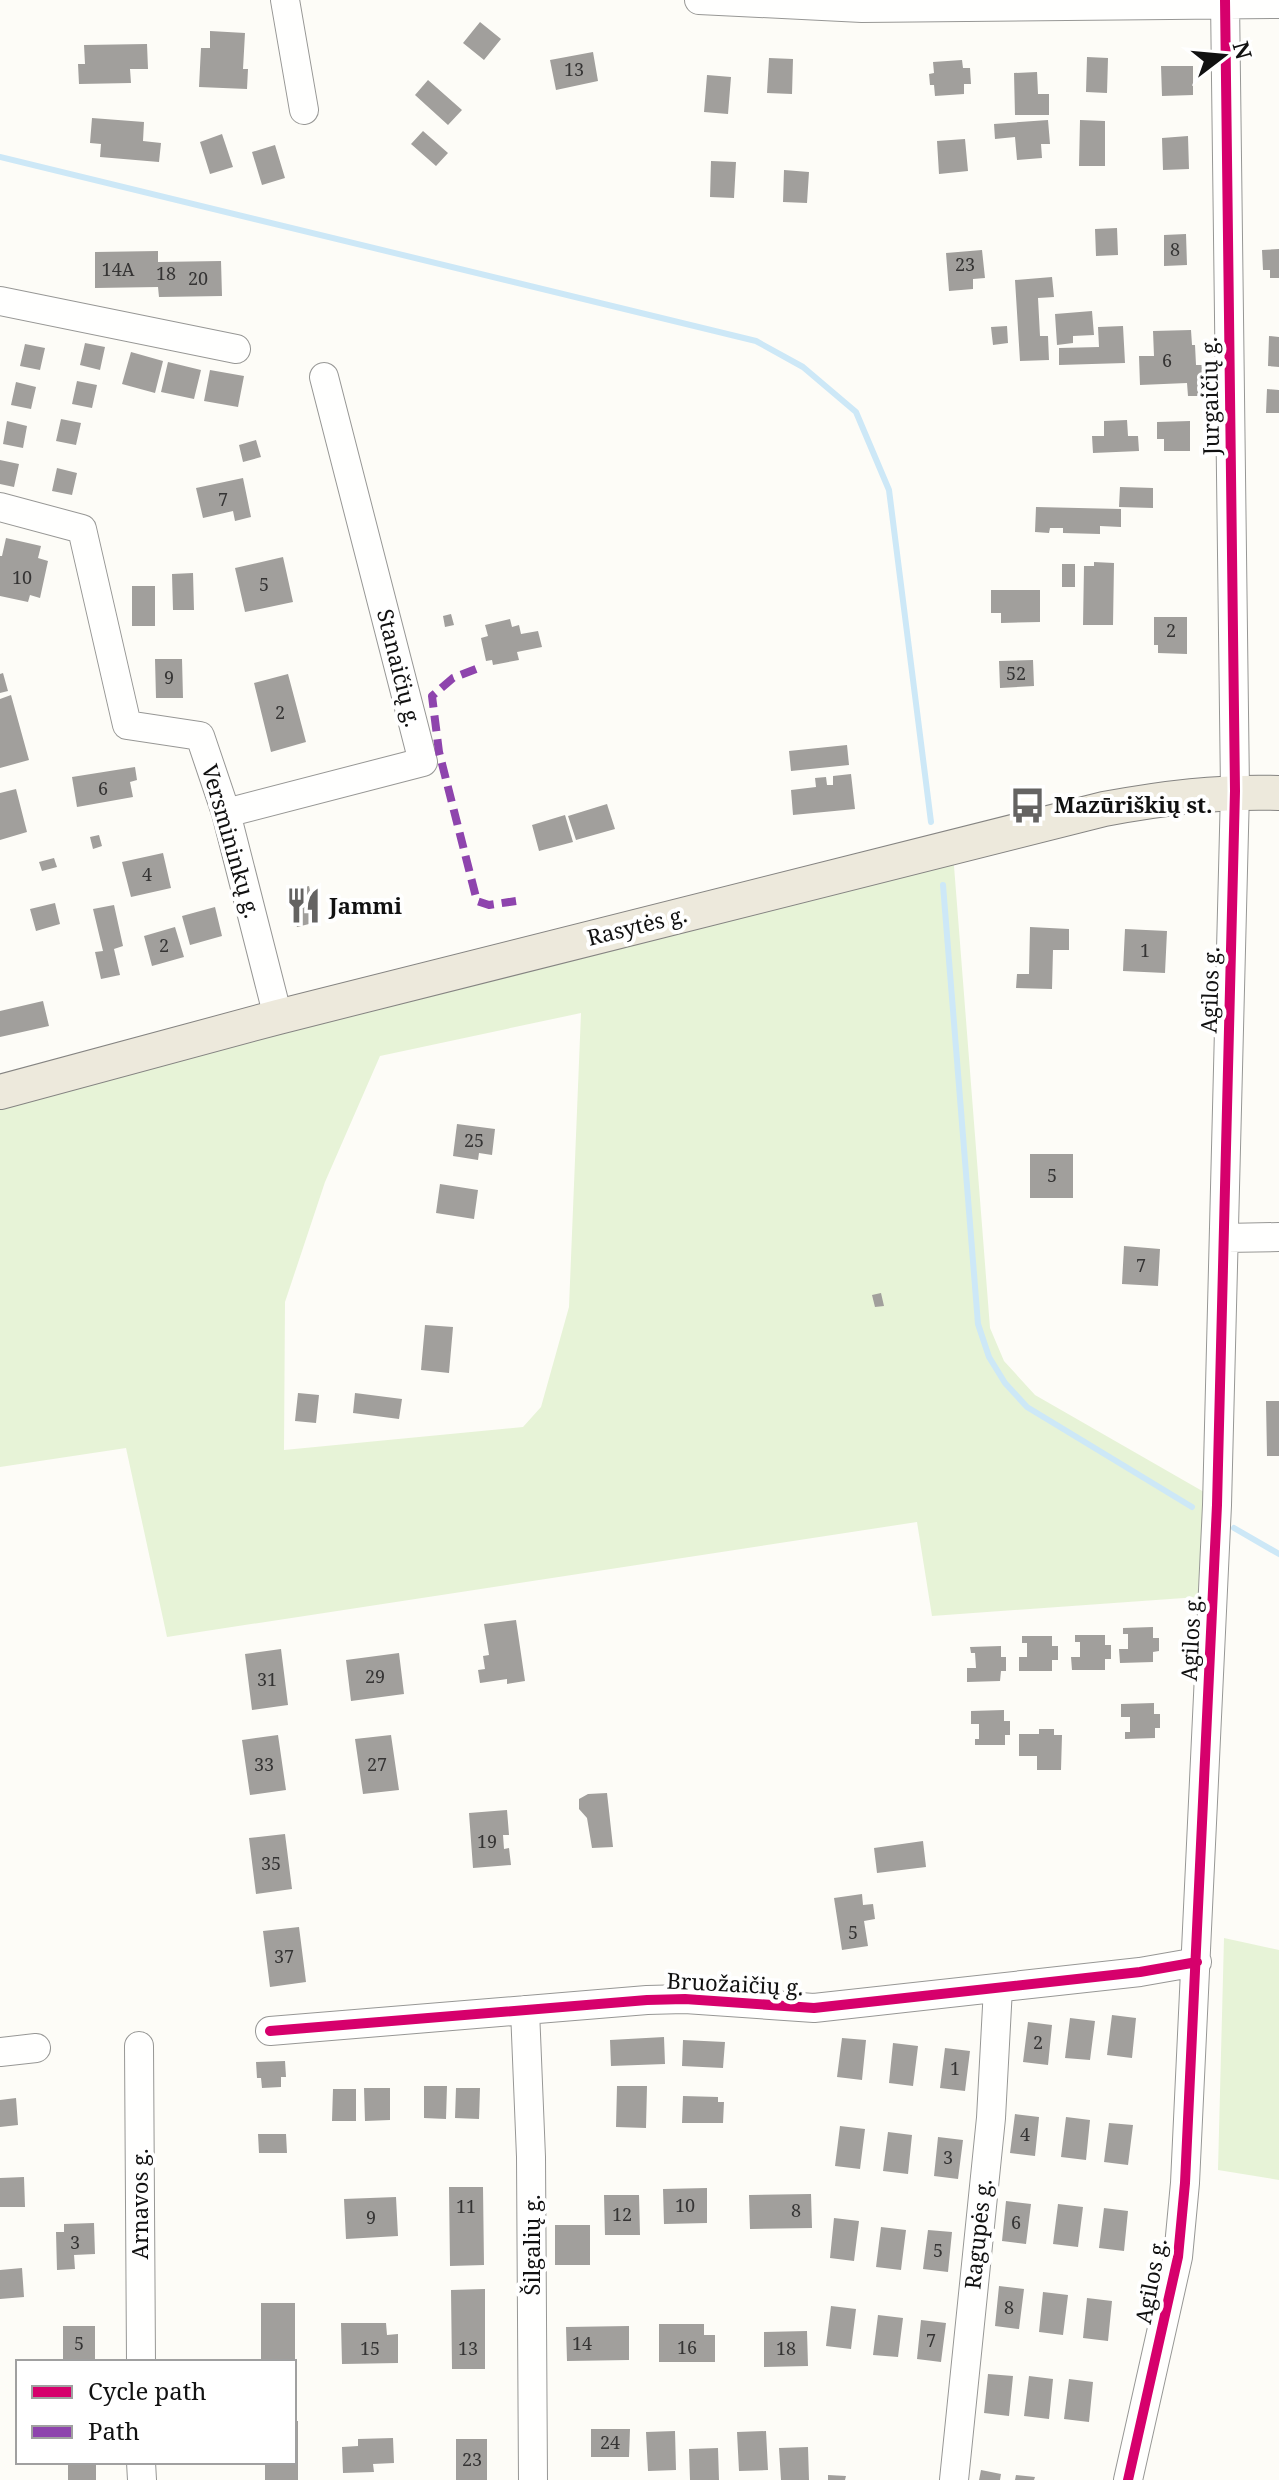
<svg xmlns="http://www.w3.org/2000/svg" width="1279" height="2480" font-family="'Noto Serif',serif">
<rect width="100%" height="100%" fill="#fdfcf7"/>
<path fill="#e7f3d7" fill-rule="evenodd" d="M953,853L990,1328L1004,1361L1035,1395L1204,1492L1198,1597L932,1616L917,1522L167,1637L126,1448L0,1467V1106ZM581,1013L569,1307L541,1407L523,1427L284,1450L285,1302L325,1182L380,1056Z
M1224,1938L1279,1950V2180L1218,2170Z"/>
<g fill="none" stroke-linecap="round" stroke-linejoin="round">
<path stroke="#cde8f7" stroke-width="6" d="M0,157L756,341L803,367L856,412L889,490L931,822
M943,885L978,1324L989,1357L1005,1383L1027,1407L1192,1507
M1234,1528L1279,1554"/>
</g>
<path fill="#a19f9c" d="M480,22L501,39L484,60L463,43Z
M210,31L245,33L243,69H248L247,89L199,87L201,48H210Z
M147,44L148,69H130L131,83L79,84L78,64H85L84,45Z
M593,52L598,81L556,90L550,60Z
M1087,57L1108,58L1107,93L1086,92Z
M769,58L793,59L792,94L767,93Z
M962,60L963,68H970L971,84H964V94L935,96L934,85H930L929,74L934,73L933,62Z
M1161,66H1193V95L1162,96Z
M1037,72L1038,94H1049V115H1015L1014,73Z
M707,75L731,77L728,114L704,112Z
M428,80L462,110L448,125L415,95Z
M92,118L144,122L143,141L161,143L159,162L100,157L101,144L90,143Z
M1048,120L1050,144H1041L1042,158L1017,160L1015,137L995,139L994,124Z
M1080,120L1105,121V166H1079Z
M423,131L448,153L436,166L411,144Z
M222,134L233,167L210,174L200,142Z
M1188,136L1189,169L1163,170L1162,138Z
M965,139L968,171L939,174L937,141Z
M275,145L285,178L262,185L252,152Z
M711,161L736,162L734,198L710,197Z
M784,170L809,172L807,203L783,202Z
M1117,228L1118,255L1096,256L1095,229Z
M1186,234L1187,265L1164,266V235Z
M1279,249V278H1270V270H1263L1262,250Z
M982,250L985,278L973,279V289L949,291L946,253Z
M158,251V262L221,261L222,296L159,297L158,287L95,288V252Z
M1052,277L1054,297L1038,298L1040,336H1048L1049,360L1020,361L1015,280Z
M1092,311L1094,335L1073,336V343L1057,345L1055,314Z
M1007,326L1008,343L993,345L991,327Z
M1123,326L1125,363L1059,365V348L1099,347L1098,327Z
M1191,330L1192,345H1195L1196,365H1206L1207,396H1188L1187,383L1140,385L1139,356H1154L1153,331Z
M1269,336L1279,337V367L1268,366Z
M85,343L105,347L100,370L80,365Z
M25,344L45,348L40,370L20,366Z
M131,352L163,361L155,393L122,384Z
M168,362L201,370L194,399L161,392Z
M210,370L244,376L238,407L204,401Z
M77,381L97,385L92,408L72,404Z
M16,382L36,387L31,409L11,405Z
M1267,389L1279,390V413H1266Z
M61,419L81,423L76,445L56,441Z
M1127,420L1128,436H1138L1139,451L1093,453L1092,436H1104V421Z
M7,421L27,426L23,448L3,444Z
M1190,421V451H1164V439H1157V422Z
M256,440L261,457L243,462L239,445Z
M0,460L19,464L14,487L0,484Z
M57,468L77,473L72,495L52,491Z
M243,478L251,517L235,521L233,511L203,518L196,488Z
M1120,487L1153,488V508L1119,507Z
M1036,507L1121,509V527L1100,526V534L1063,533V528H1050L1049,533L1035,532Z
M6,538L41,546L38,558L48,561L40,598L30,595L28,602L0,596V556H2Z
M283,557L293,602L245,612L235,568Z
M1094,562L1114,563L1113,625H1083L1084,566H1094Z
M1062,564H1075V587H1062Z
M193,573L194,610H173L172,574Z
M132,586H155V626H132Z
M991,590H1040V622L1001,623V613H991Z
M451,614L454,625L445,627L443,616Z
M1154,617H1187V654L1158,653V645H1154Z
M510,619L512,627L519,625L521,634L538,631L542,647L517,652L519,660L493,665L492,660L486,661L481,638L488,636L485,625Z
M155,659H182L183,698H156Z
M1033,660L1034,686L1000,688L999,661Z
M3,673L8,691L0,693V674Z
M288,674L306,742L271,752L254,683Z
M11,695L29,760L0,768V699Z
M847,745L849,765L791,771L789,751Z
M135,767L137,780L130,782L133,797L77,807L72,777Z
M851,774L855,809L793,815L791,790L816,787L815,778L826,777L827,785H833V776Z
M16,789L27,832L0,840V793Z
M607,804L615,829L576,840L568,816Z
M565,815L573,842L539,851L532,825Z
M99,835L102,846L93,849L90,837Z
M163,853L171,888L131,897L122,862Z
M54,858L57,867L42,871L39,862Z
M309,886L317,922L297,927L288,891Z
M55,903L60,924L36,931L30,909Z
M114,905L123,946L114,949L120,975L101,979L95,952L103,951L93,909Z
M215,907L222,936L190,945L182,916Z
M175,927L184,957L152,966L144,936Z
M1030,927L1069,929V950H1053L1052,989L1016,988L1017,974H1029Z
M1125,929L1167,931L1165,973L1123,971Z
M43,1001L49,1026L0,1037V1011Z
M457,1124L495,1129L492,1155L479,1153L478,1160L453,1156Z
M1030,1154H1073V1198H1030Z
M440,1184L478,1190L474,1219L436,1213Z
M1124,1246L1160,1249L1158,1286L1122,1284Z
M881,1293L884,1306L875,1307L872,1295Z
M425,1325L453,1327L449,1373L421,1370Z
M298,1393L319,1395L316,1423L295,1421Z
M355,1393L402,1399L399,1419L353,1413Z
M1266,1401H1279V1456H1267Z
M516,1620L525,1681L507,1684V1679L480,1683L478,1670L485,1669L483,1656L489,1655L484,1624Z
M1153,1627V1638H1159V1651L1153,1652V1662L1120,1663L1119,1649H1128V1634H1123V1628Z
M1075,1635H1105V1645H1111V1659H1105V1670H1072L1071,1657H1080V1642H1075Z
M1022,1636H1052V1646H1058V1660H1052V1671H1019V1657H1027V1643H1022Z
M1001,1646V1657H1006V1671H1001L1000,1681L967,1682V1668H976L975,1653H971L970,1647Z
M281,1649L288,1705L252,1710L245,1654Z
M399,1653L404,1694L351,1701L346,1660Z
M1154,1703V1714H1160V1728H1155V1738L1125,1739V1732H1130V1717H1121V1704Z
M1004,1710V1721H1010V1735H1005V1745H975V1739H979V1724H971V1711Z
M1039,1729H1054V1735H1062L1061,1770H1037V1756H1019V1734H1039Z
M278,1735L286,1790L250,1795L242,1740Z
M391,1735L399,1790L363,1794L355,1739Z
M607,1793L613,1847L592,1848L587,1818L579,1809V1799L588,1794Z
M507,1810L509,1835H503L504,1849L509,1848L511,1865L473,1868L469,1813Z
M285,1834L292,1889L256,1894L249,1838Z
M923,1841L926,1867L877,1873L874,1848Z
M862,1894L863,1905L873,1904L875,1919L864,1921L868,1946L842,1950L834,1898Z
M299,1927L306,1982L270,1987L263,1931Z
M1112,2015L1136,2018L1132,2058L1107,2055Z
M1070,2018L1095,2021L1090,2060L1065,2058Z
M1028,2022L1052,2025L1048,2065L1023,2062Z
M664,2037L665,2064L611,2066L610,2040Z
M842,2038L866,2040L862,2080L837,2077Z
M683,2040L725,2042L723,2068L682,2066Z
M893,2043L918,2046L913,2086L889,2083Z
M945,2048L970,2051L965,2091L940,2088Z
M285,2061L286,2077H281V2087L262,2088L261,2078H257L256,2062Z
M424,2086H447L446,2119L424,2118Z
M617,2086H647L646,2128L616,2127Z
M364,2088H390V2120L365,2121Z
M456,2088H480L479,2119L455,2118Z
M333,2089H356V2121H332Z
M683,2096L718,2097V2102H724L723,2123H682Z
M16,2098L18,2125L0,2127V2100Z
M1015,2114L1039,2117L1035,2156L1010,2153Z
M1066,2117L1090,2120L1086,2160L1061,2157Z
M1109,2123L1133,2125L1128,2165L1104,2162Z
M840,2126L865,2129L860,2169L835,2166Z
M888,2132L912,2135L908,2174L883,2171Z
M258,2134H286L287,2153H259Z
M938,2137L963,2140L958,2179L934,2176Z
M24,2177L25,2207H0V2178Z
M449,2187H483L484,2265L450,2266Z
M707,2188V2223L664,2224L663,2189Z
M811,2194L812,2228L750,2229L749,2195Z
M604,2195H639L640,2235H605Z
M396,2197L398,2236L346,2239L344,2199Z
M1006,2201L1031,2204L1026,2244L1002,2241Z
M1058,2204L1083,2207L1078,2247L1053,2244Z
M1104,2208L1128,2211L1124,2251L1099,2248Z
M834,2218L859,2221L854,2261L830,2258Z
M94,2223L95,2254L74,2255L75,2269L57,2270L56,2232H64V2224Z
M555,2225H590V2265H555Z
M881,2227L906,2230L901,2270L876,2267Z
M928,2230L952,2232L948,2272L923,2269Z
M22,2268L24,2297L0,2299V2270Z
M999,2286L1024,2289L1019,2329L995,2326Z
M485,2289V2369H452L451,2290Z
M1043,2292L1068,2295L1063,2335L1039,2332Z
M1087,2298L1112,2301L1108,2341L1083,2338Z
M261,2303H295V2362H261Z
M831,2306L856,2309L851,2349L826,2346Z
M878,2315L903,2318L898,2357L873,2355Z
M921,2320L946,2323L941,2362L917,2359Z
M341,2323H386L387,2335L398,2334V2363L342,2364Z
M659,2324H704V2335H715V2362H659Z
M63,2326H95V2362H63Z
M629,2326V2360L567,2361L566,2327Z
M807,2331L808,2366L764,2367V2332Z
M988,2374L1013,2376L1009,2416L984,2413Z
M1029,2376L1053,2379L1049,2419L1024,2416Z
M1069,2379L1093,2382L1089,2422L1064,2419Z
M294,2421H298V2480H265V2462H294Z
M591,2429H630L629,2457H591Z
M675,2431L676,2470L648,2471L646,2432Z
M766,2431L768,2470L739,2471L737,2432Z
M393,2438L394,2463L373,2464L374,2472L343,2473L342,2447L358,2446V2439Z
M456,2439H487V2480H456Z
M808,2447L809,2480H781L779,2448Z
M718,2448L719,2480H690L689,2449Z
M68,2462H96V2480H68Z
M981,2470L1001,2474L1000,2480H979Z
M828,2475L846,2476L845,2480H828Z
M1016,2475L1035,2477L1034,2480H1015Z"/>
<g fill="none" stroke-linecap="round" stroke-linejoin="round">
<defs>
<path id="minor" d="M285,0L304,110
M699,0L862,8L1279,4
M0,301L236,349
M0,507L82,529L127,725L200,736L226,813L278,1017
M226,813L423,762L324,377
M1224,1238L1279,1237
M525,2010L531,2157L533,2480
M270,2031L647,2000L685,1999L814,2008L1140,1972L1197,1962
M139,2046L141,2362
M0,2052L36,2048
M141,2462L142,2480
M954,2480L991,2118L998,1988
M1128,2480L1178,2257L1185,2183L1217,1505L1235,791L1225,0"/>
<path id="major" d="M0,1092L278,1017L1104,809C1164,798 1218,791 1279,793"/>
</defs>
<use href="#minor" stroke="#979795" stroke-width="30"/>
<use href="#major" stroke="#858482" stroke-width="36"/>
<use href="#minor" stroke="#fffffe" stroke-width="28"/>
<use href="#major" stroke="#ede9dc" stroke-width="34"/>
<path stroke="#8e44ad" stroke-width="8" stroke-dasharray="16 8" stroke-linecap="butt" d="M476,669L453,678L432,696L439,752L477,901L489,905L516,901"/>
<defs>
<path id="cycleway" d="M270,2031L647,2000L685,1999L814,2008L1140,1972L1197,1962
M1128,2480L1178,2257L1185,2183L1217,1505L1235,791L1225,0"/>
</defs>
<use href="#cycleway" stroke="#fff" stroke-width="15"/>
<use href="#cycleway" stroke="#d6006c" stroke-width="10"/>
</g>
<defs>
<symbol id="bus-bare" viewBox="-9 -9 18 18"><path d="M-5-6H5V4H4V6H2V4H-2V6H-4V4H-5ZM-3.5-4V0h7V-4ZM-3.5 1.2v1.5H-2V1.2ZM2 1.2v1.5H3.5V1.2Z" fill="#646362" stroke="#fff" stroke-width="2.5" paint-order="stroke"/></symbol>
<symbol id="restaurant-bare" viewBox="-9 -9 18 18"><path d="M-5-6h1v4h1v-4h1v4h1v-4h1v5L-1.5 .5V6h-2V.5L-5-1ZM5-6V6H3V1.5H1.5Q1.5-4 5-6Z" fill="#646362" stroke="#fff" stroke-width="2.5" paint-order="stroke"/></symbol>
</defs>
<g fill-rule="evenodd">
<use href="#bus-bare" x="1002" y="780" width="51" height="51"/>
<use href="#restaurant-bare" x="278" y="880" width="51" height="51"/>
</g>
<g text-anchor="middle" stroke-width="8" stroke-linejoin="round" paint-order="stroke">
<g font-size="18" fill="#353434">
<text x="574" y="76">13</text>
<text x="1175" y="256">8</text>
<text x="965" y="271">23</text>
<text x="118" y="276">14A</text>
<text x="166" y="280">18</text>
<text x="198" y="285">20</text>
<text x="1167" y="367">6</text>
<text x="223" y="506">7</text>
<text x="22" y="584">10</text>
<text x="264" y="591">5</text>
<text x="1171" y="637">2</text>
<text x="1016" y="680">52</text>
<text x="169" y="684">9</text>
<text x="280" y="719">2</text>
<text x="103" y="795">6</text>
<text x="147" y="881">4</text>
<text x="164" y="952">2</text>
<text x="1145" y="957">1</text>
<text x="474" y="1147">25</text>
<text x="1052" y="1182">5</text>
<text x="1141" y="1272">7</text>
<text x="375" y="1683">29</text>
<text x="267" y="1686">31</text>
<text x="264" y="1771">33</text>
<text x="377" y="1771">27</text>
<text x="487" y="1848">19</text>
<text x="271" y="1870">35</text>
<text x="853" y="1939">5</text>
<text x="284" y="1963">37</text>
<text x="1038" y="2049">2</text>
<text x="955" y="2075">1</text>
<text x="1025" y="2141">4</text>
<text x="948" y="2164">3</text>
<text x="685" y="2212">10</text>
<text x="466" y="2213">11</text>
<text x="796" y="2217">8</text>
<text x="622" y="2221">12</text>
<text x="371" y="2224">9</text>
<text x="1016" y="2229">6</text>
<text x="75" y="2249">3</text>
<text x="938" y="2257">5</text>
<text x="1009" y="2314">8</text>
<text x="931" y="2347">7</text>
<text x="79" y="2350">5</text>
<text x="582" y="2350">14</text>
<text x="687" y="2354">16</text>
<text x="370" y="2355">15</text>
<text x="468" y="2355">13</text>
<text x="786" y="2355">18</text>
<text x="610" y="2449">24</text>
<text x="472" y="2466">23</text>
</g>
<g font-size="22" fill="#111" stroke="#fff">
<text transform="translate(1210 396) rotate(-91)" y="8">Jurgaičių g.</text>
<text transform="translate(399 668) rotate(76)" y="8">Stanaičių g.</text>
<text transform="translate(231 841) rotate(74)" y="8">Versmininkų g.</text>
<text transform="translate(637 926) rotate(-14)" y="8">Rasytės g.</text>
<text transform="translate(1210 990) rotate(-88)" y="8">Agilos g.</text>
<text transform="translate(1191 1638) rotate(-87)" y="8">Agilos g.</text>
<text transform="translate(735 1984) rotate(3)" y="8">Bruožaičių g.</text>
<text transform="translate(140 2204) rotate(-90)" y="8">Arnavos g.</text>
<text transform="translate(978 2234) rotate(-84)" y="8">Ragupės g.</text>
<text transform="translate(532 2245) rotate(-90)" y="8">Šilgalių g.</text>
<text transform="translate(1151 2281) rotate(-79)" y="8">Agilos g.</text>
</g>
<g font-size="22" font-weight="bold" fill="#111" stroke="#fff" text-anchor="start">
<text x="1054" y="813">Mazūriškių st.</text>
<text x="329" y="914">Jammi</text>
</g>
</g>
<rect x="16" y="2360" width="280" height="104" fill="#ffffff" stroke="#a0a0a0" stroke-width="2"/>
<rect x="32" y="2386" width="40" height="12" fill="#d6006c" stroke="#a0a0a0" stroke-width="2"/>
<text x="88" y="2400" font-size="24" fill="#111111">Cycle path</text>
<rect x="32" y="2426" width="40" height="12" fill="#8e44ad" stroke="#a0a0a0" stroke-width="2"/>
<text x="88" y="2440" font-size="24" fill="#111111">Path</text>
<g transform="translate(1223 56) rotate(74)" stroke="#ffffff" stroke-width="6" paint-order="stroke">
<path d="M0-6L14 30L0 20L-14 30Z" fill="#111111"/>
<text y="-12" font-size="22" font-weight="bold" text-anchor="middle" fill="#111111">N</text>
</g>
</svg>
